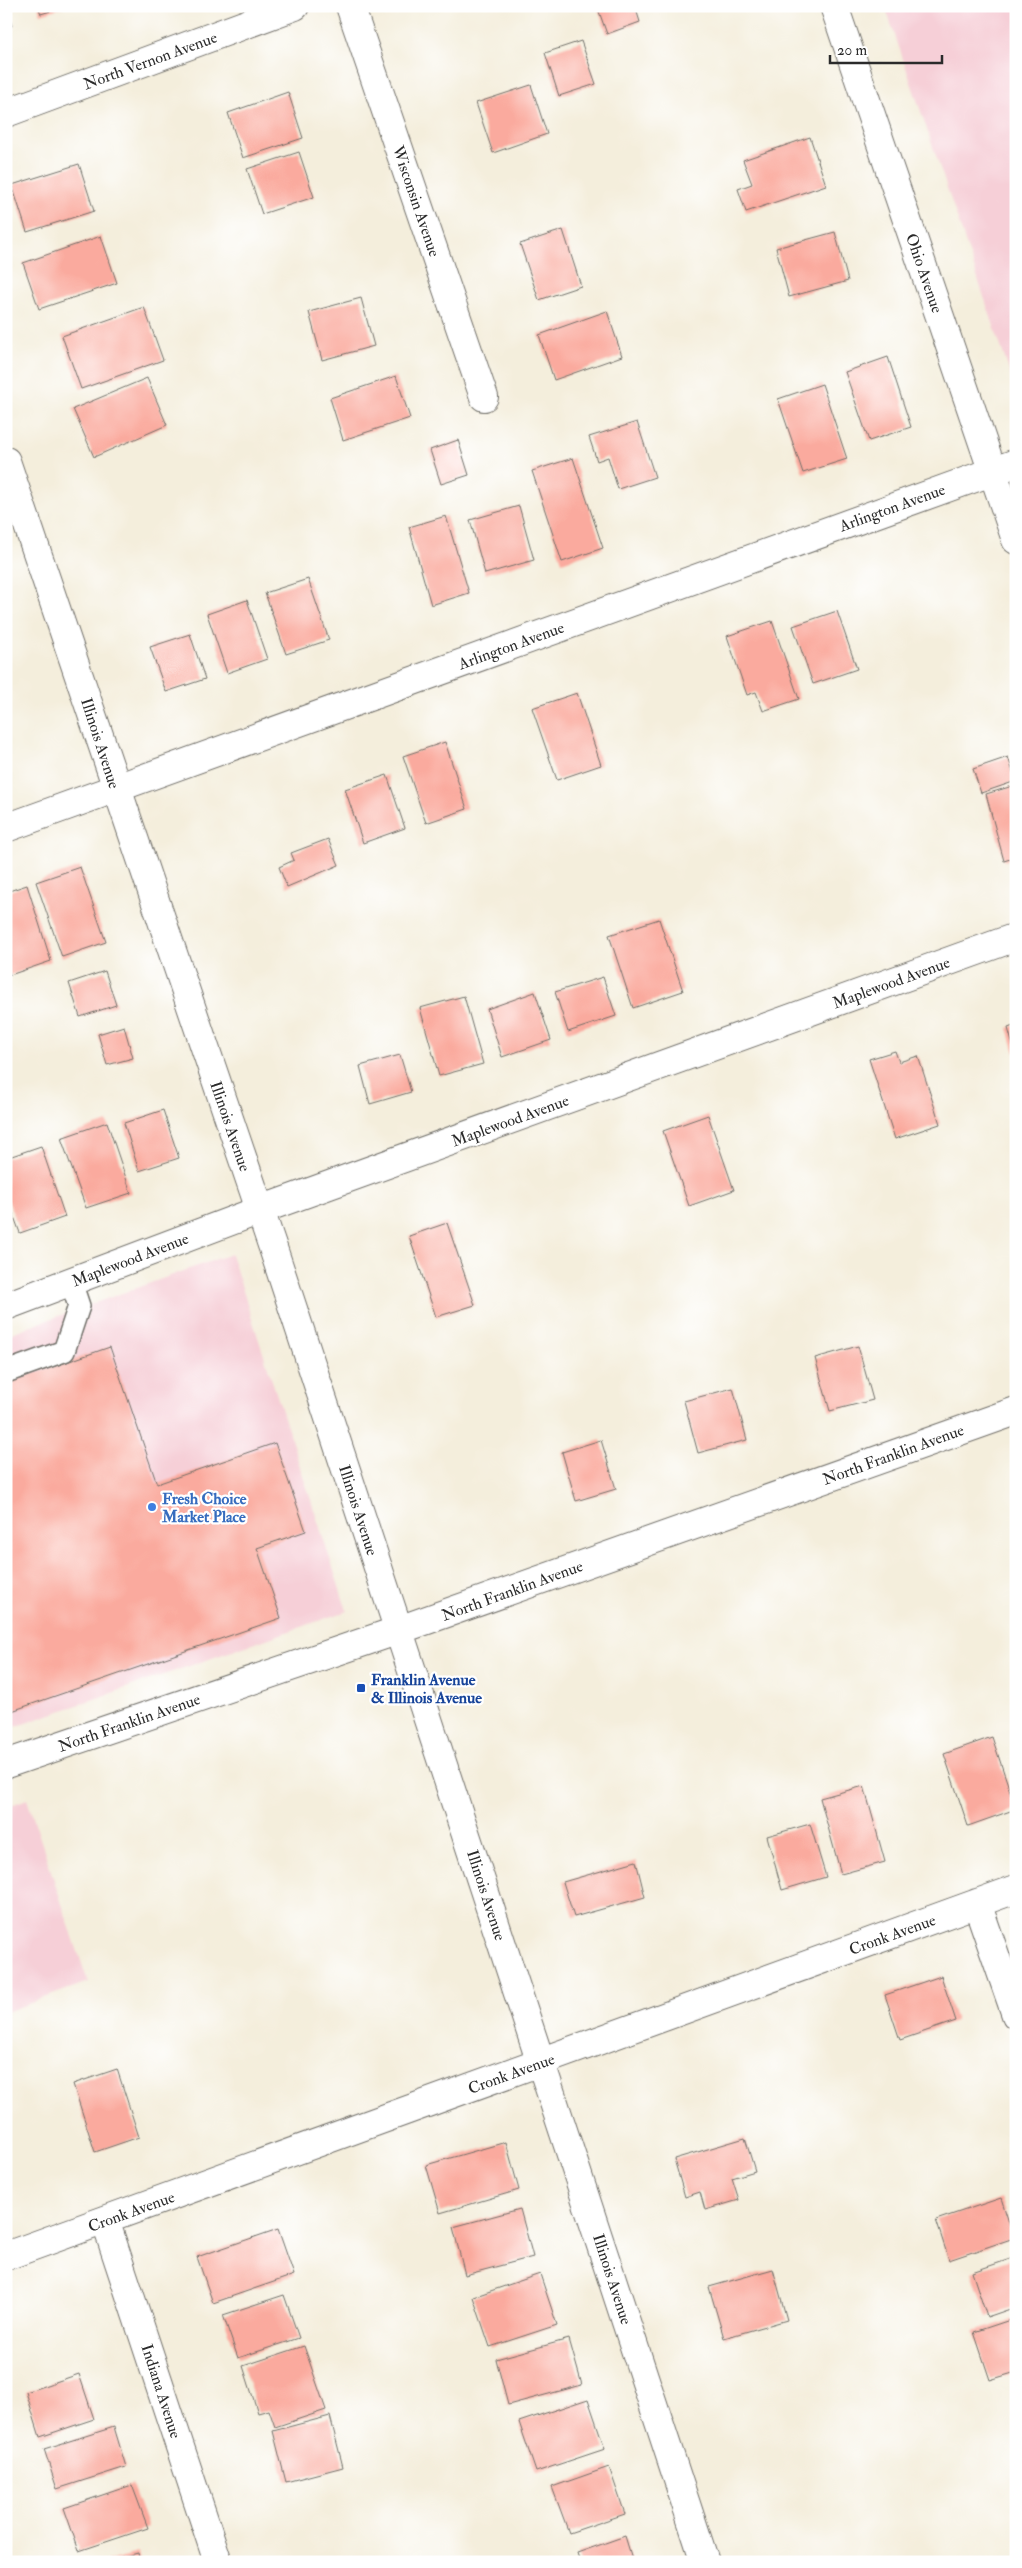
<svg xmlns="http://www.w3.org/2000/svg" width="1022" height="2568" font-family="'IM FELL Double Pica',serif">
<rect width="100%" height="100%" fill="#fff"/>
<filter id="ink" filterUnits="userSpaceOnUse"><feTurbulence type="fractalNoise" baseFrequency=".02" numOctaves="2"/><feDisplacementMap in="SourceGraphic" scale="10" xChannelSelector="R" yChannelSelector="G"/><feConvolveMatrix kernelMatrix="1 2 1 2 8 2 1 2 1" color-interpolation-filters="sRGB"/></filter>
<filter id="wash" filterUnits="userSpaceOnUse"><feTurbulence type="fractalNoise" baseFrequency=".0096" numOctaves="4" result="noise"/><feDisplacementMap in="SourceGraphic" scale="20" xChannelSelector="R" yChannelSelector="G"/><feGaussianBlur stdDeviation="1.12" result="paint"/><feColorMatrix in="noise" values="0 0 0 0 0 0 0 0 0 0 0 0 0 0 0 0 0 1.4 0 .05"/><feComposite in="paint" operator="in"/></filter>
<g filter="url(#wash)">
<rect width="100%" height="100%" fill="#f4eedc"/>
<path fill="#f6cfd7" d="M885,6H1016V391Z
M231,1254L347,1611L6,1730V1335Z
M27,1799L88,1982L6,2012V1807Z"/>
<g id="blocks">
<path fill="#faaa9e" d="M6,6L12,26L6,28Z
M38,6H63V7L41,14Z
M597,6H635L640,22L607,34Z
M581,41L596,84L559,96L545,53Z
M531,85L547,134L493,153L476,103Z
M288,92L303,138L243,158L228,113Z
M810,137L826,185L746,212L738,189L752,184L743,160Z
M299,152L314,197L262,214L247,169Z
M79,164L94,211L27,232L12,185Z
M563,230L581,286L539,300L520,244Z
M835,232L848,281L789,297L776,248Z
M101,236L117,283L39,309L23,263Z
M361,298L374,346L322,360L309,312Z
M144,307L163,360L81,389L62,336Z
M607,311L622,356L554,380L539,335Z
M888,357L911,427L869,441L845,372Z
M396,376L410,418L343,440L330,398Z
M147,378L167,425L94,457L73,409Z
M822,384L847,459L803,473L778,399Z
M637,422L655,477L618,489L608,457L597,461L589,437Z
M458,440L469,475L441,484L430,450Z
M573,458L603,548L562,562L532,471Z
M519,506L534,560L485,574L470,520Z
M446,516L469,593L431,605L409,527Z
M308,579L329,640L286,654L265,593Z
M247,600L267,659L227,673L207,614Z
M837,611L857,669L813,684L793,626Z
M772,621L799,699L763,711L756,692L747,695L727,636Z
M190,634L205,679L166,692L150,647Z
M577,693L601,765L557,780L532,708Z
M445,742L467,809L426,823L403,756Z
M1008,757L1016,781L981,793L973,769Z
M387,775L405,828L363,843L345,789Z
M1016,785V857L1004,861L986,794Z
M328,839L339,865L287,887L279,867L294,860L291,853Z
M80,867L106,942L62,957L36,882Z
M27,885L51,961L10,975L6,965V892Z
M659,919L683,991L633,1008L609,935Z
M105,971L116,1005L80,1017L69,983Z
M603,977L616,1016L568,1032L555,992Z
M535,992L551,1040L502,1057L487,1009Z
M464,996L483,1064L439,1076L420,1008Z
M1016,1025V1052L1015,1053L1008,1028Z
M124,1026L133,1058L107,1065L98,1034Z
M895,1051L899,1062L918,1056L940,1124L895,1139L869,1059Z
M400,1055L411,1092L370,1104L360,1066Z
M163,1110L179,1158L139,1171L124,1123Z
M708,1115L734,1190L689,1206L663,1131Z
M107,1122L131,1193L86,1208L61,1138Z
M41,1146L65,1217L20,1233L6,1195V1158Z
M447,1223L475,1305L436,1317L409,1236Z
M858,1346L873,1400L830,1411L815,1358Z
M110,1347L157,1484L275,1443L306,1531L257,1548L281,1618L6,1713V1383Z
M733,1388L747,1440L698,1453L684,1401Z
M601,1440L616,1489L576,1501L562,1452Z
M992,1737L1016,1809L968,1826L944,1754Z
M864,1786L885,1862L841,1874L820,1798Z
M810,1824L826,1877L782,1890L767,1836Z
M636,1861L645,1897L574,1917L563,1882Z
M941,1976L956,2021L900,2040L885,1995Z
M117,2069L139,2137L95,2152L73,2084Z
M745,2138L755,2171L732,2178L739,2200L705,2210L700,2192L685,2197L674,2159Z
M506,2142L519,2190L440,2213L426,2165Z
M1001,2198L1014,2238L949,2260L936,2220Z
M520,2209L533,2257L465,2275L453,2227Z
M278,2229L294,2275L213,2303L197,2257Z
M1016,2257V2307L987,2317L972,2272Z
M773,2269L787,2320L724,2338L709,2287Z
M540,2274L557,2325L490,2347L473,2297Z
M284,2295L299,2338L238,2358L223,2315Z
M1016,2318V2372L990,2380L974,2332Z
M569,2339L582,2385L508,2405L496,2359Z
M304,2346L326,2410L275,2427L269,2410L258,2413L243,2366Z
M79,2374L94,2419L40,2437L26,2392Z
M588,2399L605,2449L536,2472L519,2422Z
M330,2416L343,2467L286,2482L273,2431Z
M114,2427L126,2467L57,2489L44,2449Z
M609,2467L625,2514L569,2533L552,2487Z
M132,2485L148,2528L79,2551L64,2508Z
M625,2536L633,2562H580L577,2553Z
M138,2553L140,2562H106V2561Z"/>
</g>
</g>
<g filter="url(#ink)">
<use href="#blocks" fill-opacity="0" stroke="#716f69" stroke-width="1"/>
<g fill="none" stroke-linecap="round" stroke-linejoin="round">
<defs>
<path id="service" d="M6,1372L64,1351L79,1306L71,1282"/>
<path id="minor" d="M350,6L484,397
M834,6L1016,540
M6,113L295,6
M6,461L273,1248L705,2562
M6,828L1016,463
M6,1306L260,1210L1016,937
M977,1903L1016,2015
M105,2220L218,2562
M6,2256L1016,1889"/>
<path id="tertiary" d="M6,1764L399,1630L1016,1411"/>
</defs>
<use href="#service" stroke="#716f69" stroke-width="24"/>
<use href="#minor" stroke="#716f69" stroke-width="30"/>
<use href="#tertiary" stroke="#716f69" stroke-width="30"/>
<use href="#service" stroke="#fff" stroke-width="21"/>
<use href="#minor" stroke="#fff" stroke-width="28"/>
<use href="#tertiary" stroke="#fff" stroke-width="28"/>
</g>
</g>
<circle fill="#3f7fe0" stroke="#fff" stroke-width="2" cx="152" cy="1507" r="5"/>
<rect fill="#1a4fb4" stroke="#fff" stroke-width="2" x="356" y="1683" width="10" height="10" rx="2.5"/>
<g text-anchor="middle" stroke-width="4.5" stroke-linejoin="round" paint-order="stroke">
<g font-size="16" fill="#2b2b2b" stroke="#fff">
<text transform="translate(150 60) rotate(-20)" y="6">North Vernon Avenue</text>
<text transform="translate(417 201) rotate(71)" y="6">Wisconsin Avenue</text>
<text transform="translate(925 273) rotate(71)" y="6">Ohio Avenue</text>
<text transform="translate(892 507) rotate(-20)" y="6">Arlington Avenue</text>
<text transform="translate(511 645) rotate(-20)" y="6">Arlington Avenue</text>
<text transform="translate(101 743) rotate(72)" y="6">Illinois Avenue</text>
<text transform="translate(891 982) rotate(-20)" y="6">Maplewood Avenue</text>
<text transform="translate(510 1120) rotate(-20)" y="6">Maplewood Avenue</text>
<text transform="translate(231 1126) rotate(71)" y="6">Illinois Avenue</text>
<text transform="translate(130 1259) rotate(-21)" y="6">Maplewood Avenue</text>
<text transform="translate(893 1454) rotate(-20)" y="6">North Franklin Avenue</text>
<text transform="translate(359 1510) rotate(72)" y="6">Illinois Avenue</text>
<text transform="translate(512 1590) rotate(-20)" y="6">North Franklin Avenue</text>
<text transform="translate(129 1722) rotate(-19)" y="6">North Franklin Avenue</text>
<text transform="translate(487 1895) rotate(72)" y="6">Illinois Avenue</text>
<text transform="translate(892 1934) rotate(-20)" y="6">Cronk Avenue</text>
<text transform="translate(511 2073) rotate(-20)" y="6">Cronk Avenue</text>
<text transform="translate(131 2211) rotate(-20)" y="6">Cronk Avenue</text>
<text transform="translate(613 2279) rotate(72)" y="6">Illinois Avenue</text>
<text transform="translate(162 2391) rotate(72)" y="6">Indiana Avenue</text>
</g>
<g font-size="16" font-weight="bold" fill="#366cbe" stroke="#fff" text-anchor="start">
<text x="162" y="1504">Fresh Choice<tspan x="162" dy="18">Market Place</tspan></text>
</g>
<g font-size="16" font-weight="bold" fill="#164399" stroke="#fff" text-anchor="start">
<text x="371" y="1685">Franklin Avenue<tspan x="371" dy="18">&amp; Illinois Avenue</tspan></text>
</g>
</g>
<rect width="1022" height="2568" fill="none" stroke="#fff" stroke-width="25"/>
<path d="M830 55v8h112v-8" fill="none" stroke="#2b2b2b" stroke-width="2.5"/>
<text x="837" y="55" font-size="15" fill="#2b2b2b" stroke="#ffffff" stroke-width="4" paint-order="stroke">20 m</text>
</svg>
